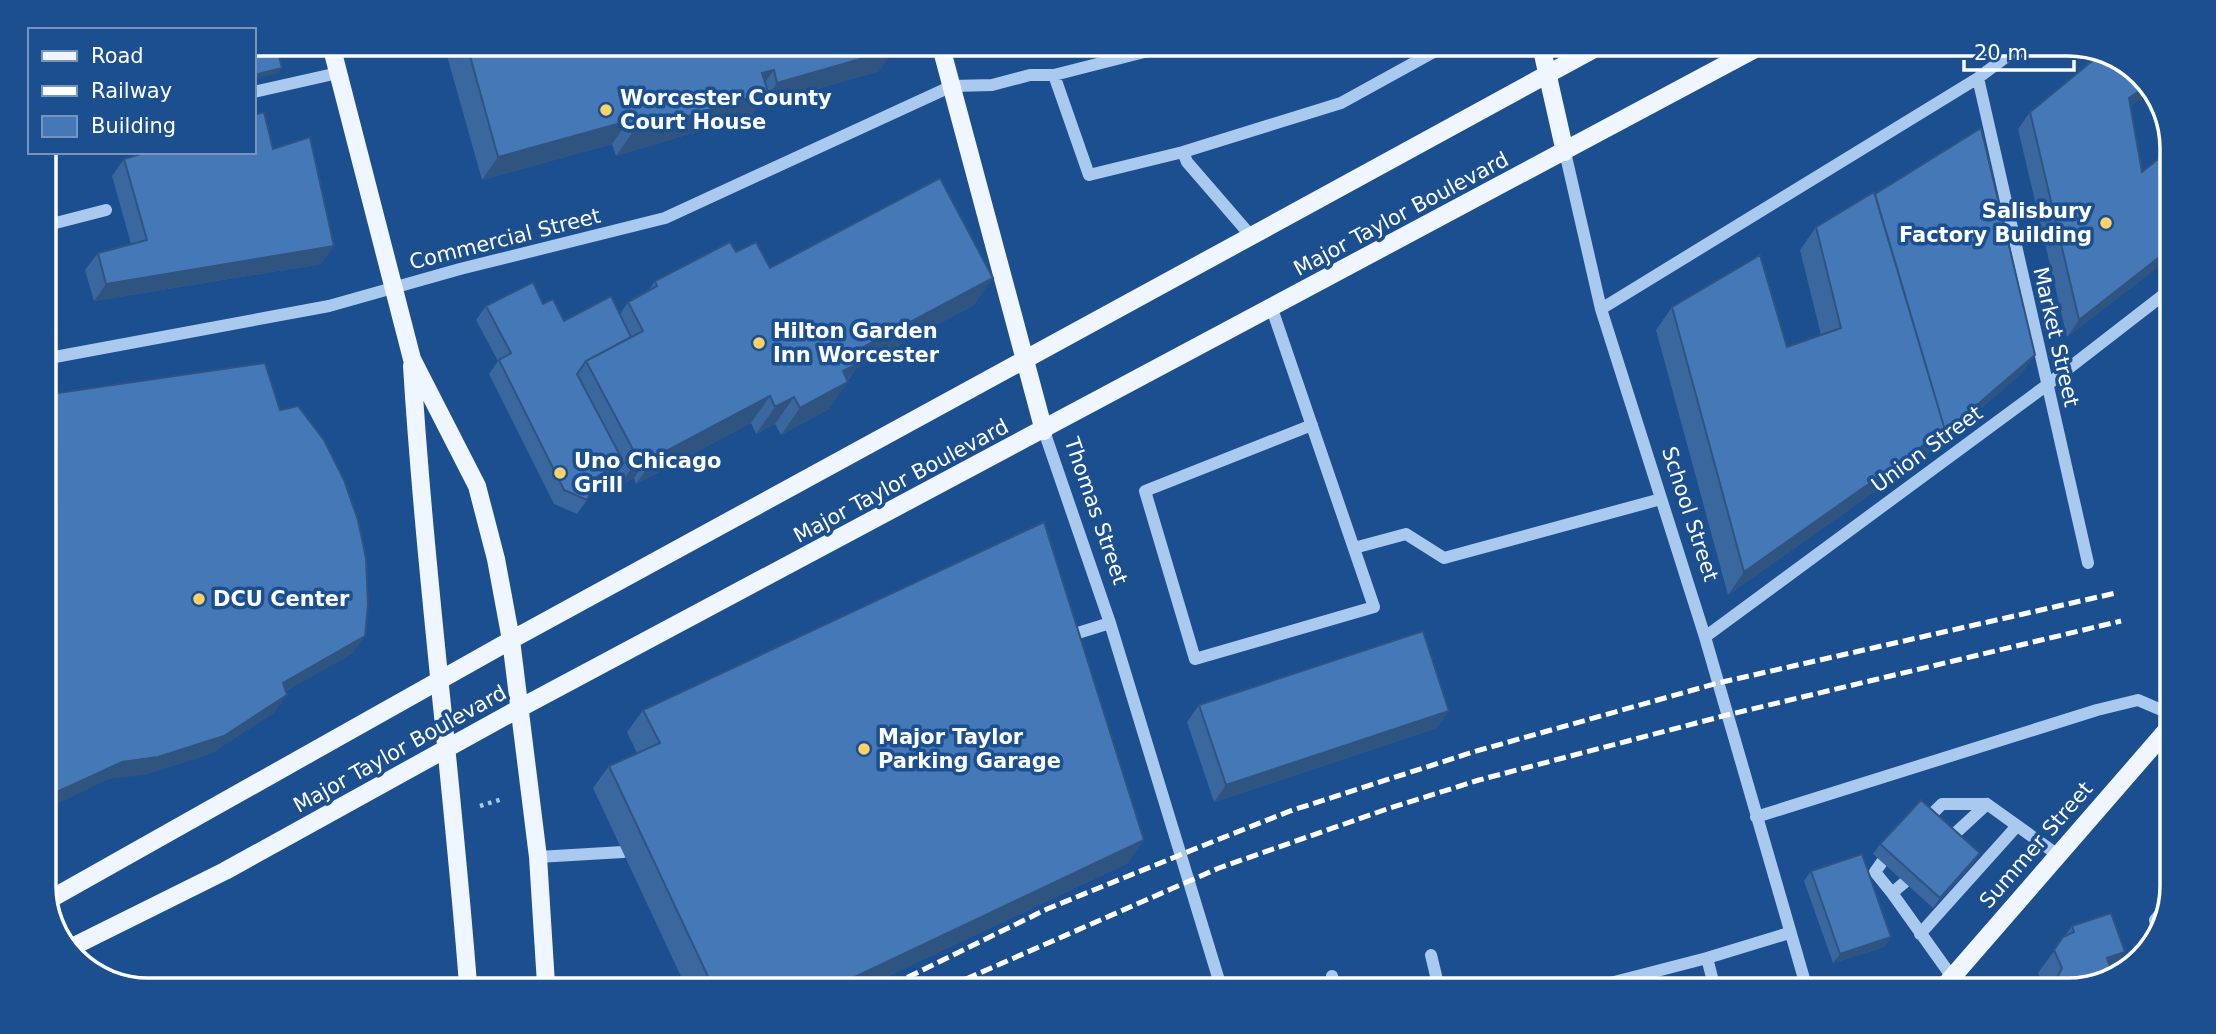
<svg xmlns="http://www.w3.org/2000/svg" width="2216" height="1034" font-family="'DejaVu Sans',sans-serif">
<rect width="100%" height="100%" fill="#1b4f8f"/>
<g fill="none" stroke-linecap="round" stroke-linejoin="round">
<path stroke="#a9c9ee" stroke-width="4.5" stroke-dasharray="3.5 5" stroke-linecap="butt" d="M480,806L502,799"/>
<path stroke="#a9c9ee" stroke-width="12" d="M1054,75L1089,175L1183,152L1341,103L1439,49
M1978,78L2088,563
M254,92L338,73
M1183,152L1187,162L1251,236
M1565,152L1601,309L1705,637L1807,989
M44,226L106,210
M1272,309L1374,607L1195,659L1145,491L1312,425
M1601,309L1978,78L2014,51
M44,359L329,306L460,269L665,218L952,86L992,85L1030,75H1054L1160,48
M1044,431L1110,623L1221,987
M1354,548L1406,534L1444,558L1661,499
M1065,637L1110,623
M1705,637L2047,385L2171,289
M1756,817L2097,710L2138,700L2166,712
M1926,820L1942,804H1987
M1948,840L1987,804L2058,855
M538,857L623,852
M1882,862L1875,872L1892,893
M1905,882L1892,893L1952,977
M2158,933L2155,920L2164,909
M1920,934L2016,827
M1431,955L1439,988
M1707,958L1789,933
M1332,976L1335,987
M1591,988L1707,958L1715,989"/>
<path stroke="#f0f6ff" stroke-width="18" d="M331,45L412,359L477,486L496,559L511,640L538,857L546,984
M941,47L1044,431
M1542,50L1565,152
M412,366C425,573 452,777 468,984
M47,901L511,640L1592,50
M68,949L225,871L520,708L1753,50
M1941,990L2166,731"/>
<path stroke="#fff" stroke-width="5" stroke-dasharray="12 5" stroke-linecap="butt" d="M892,985L1047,909L1212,842L1290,811L1473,752L1718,683L2116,593
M950,986L1219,868L1387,809L1479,780L1727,715L2121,621"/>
</g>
<path fill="#3a679d" d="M444,45L894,47L879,71L761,105L760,103L752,115L616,156L612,144L482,180Z
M2108,52L2154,90L2130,106L2142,172L2171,257L2067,337L2018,129L2030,112Z
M273,149L321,264L94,301L85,270L98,253L131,244L112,176L124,159Z
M1875,194L2023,372L1929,453L1728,595L1656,330L1672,307L1787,347L1821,335L1800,250L1816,227Z
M736,252L770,268L974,305L856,368L829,409L781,435L775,424L756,434L751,423L636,484L634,478L619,486L615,477L593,488L587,500L577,514L554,504L489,374L498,361L476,320L486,306L543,304L564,321L620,314L628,302L648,291L655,281Z
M1199,705L1437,728L1214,802L1187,722Z
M643,710L1128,863L869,985H685L593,788L609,766L637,753L627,732Z
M1880,844L1974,863L1933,908L1873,854Z
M1811,871L1891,937L1884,947L1833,963L1804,881Z
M2072,926L2109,975L2104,977L2043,984L2038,973Z"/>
<path fill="#305480" d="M895,49L879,71L761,105L777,83Z
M282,68L279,73L254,79V75Z
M774,70L758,92L762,73Z
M2148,85L2154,90L2116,116L2129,98Z
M768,92L752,115L616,156L632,133Z
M628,121L612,144L482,180L498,157Z
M334,246L321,264L94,301L106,284Z
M2171,248V257L2067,337L2079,320Z
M993,278L974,305L856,368L844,384L848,382L829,409L781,435L800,408L854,352Z
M2035,355L2023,372L1929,453L1728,595L1744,572Z
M770,396L751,423L636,484L655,457Z
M794,397L775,424L756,434L775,407Z
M652,451L634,478L619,486L638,459Z
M624,463L614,477L589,490L598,476Z
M365,636L352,654L271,700L283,683Z
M287,695L274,713L211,754L145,775L109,779L44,810V798L122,762Z
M1449,711L1437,728L1214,802L1226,785Z
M1144,840L1128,863L869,985H838Z
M1980,853L1974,863L1933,908L1940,898Z
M1891,937L1884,947L1833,963L1840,954Z
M2125,952L2109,975L2091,981L2107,958Z"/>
<path fill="#4478b7" stroke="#305480" stroke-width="2" d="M267,44H276L282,68L254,75V48Z
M467,45L894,47L895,49L777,83L774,70L762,73L768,92L632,133L628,121L498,157Z
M2103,52H2108L2148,85L2129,98L2142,172L2172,148L2171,248L2079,320L2030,112Z
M264,112L273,149L310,137L334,246L106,284L98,253L147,240L124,159L147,152H254V115Z
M1981,128L2035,355L1942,435L1945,430L1875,194Z
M940,178L993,278L854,352L859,363L843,371L848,382L800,408L794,397L775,407L770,396L655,457L652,451L638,459L586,361L643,331L628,302L657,286L655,281L730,242L736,252L756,242L770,268Z
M1874,192L1945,430L1744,572L1672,307L1760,255L1787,347L1841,328L1816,227Z
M533,282L543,304L553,299L564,321L611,296L631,337L586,361L577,374L624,463L598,476L587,500L564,490L499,360L511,353L486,306Z
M265,363L280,410L298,406L324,440L344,480L358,520L366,558L368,605L365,636L283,683L287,695L224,736L158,757L122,762L44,798V395Z
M1044,522L1144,840L838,985H712L609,766L660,743L643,710Z
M1423,631L1449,711L1226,785L1199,705Z
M1921,800L1980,853L1940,898L1880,844Z
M1862,854L1891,937L1840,954L1811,871Z
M2111,913L2125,952L2107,958L2110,967L2102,979L2068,990H2035L2037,986L2057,978L2062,968L2054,950L2063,937L2074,932L2072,926Z"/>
<g fill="#ffd166" stroke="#1b4f8f" stroke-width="2.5">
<circle cx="606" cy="110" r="7"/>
<circle cx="2106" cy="223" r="7"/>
<circle cx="759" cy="343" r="7"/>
<circle cx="560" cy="473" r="7"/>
<circle cx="199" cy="599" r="7"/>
<circle cx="864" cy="749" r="7"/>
</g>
<g text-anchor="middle" stroke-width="7" stroke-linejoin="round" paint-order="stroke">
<g font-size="21" font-weight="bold" fill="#fff" stroke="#1b4f8f" text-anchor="start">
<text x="620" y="105">Worcester County<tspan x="620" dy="24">Court House</tspan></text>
<text x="2092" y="218" text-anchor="end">Salisbury<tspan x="2092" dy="24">Factory Building</tspan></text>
<text x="773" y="338">Hilton Garden<tspan x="773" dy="24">Inn Worcester</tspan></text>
<text x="574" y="468">Uno Chicago<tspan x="574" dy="24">Grill</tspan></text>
<text x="213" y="606">DCU Center</text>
<text x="878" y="744">Major Taylor<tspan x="878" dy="24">Parking Garage</tspan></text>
</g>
<g font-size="21" fill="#fff" stroke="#1b4f8f">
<text transform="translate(1401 214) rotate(-28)" y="7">Major Taylor Boulevard</text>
<text transform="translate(505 239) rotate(-14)" y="7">Commercial Street</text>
<text transform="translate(2056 337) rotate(77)" y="7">Market Street</text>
<text transform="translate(1927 449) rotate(-36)" y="7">Union Street</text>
<text transform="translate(901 481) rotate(-28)" y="7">Major Taylor Boulevard</text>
<text transform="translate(1096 511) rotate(71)" y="7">Thomas Street</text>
<text transform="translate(1690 514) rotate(72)" y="7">School Street</text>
<text transform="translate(400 749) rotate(-29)" y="7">Major Taylor Boulevard</text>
<text transform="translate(2036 845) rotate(-49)" y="7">Summer Street</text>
</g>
</g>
<path d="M0 0H2216V1034H0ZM148 56H2068A92 92 0 0 1 2160 148V886A92 92 0 0 1 2068 978H148A92 92 0 0 1 56 886V148A92 92 0 0 1 148 56Z" fill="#1b4f8f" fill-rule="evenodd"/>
<path fill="none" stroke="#fff" stroke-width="3.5" d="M148 56H2068A92 92 0 0 1 2160 148V886A92 92 0 0 1 2068 978H148A92 92 0 0 1 56 886V148A92 92 0 0 1 148 56Z"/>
<rect x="28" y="28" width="228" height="126" fill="#1b4f8f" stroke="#7695bc" stroke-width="2"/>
<rect x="42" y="51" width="35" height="10" fill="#f0f6ff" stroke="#7695bc" stroke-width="2"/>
<text x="91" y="63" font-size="21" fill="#ffffff">Road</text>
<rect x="42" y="86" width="35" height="10" fill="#ffffff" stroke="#7695bc" stroke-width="2"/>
<text x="91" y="98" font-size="21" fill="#ffffff">Railway</text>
<rect x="42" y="116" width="35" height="21" fill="#4478b7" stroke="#7695bc" stroke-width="2"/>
<text x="91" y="133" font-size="21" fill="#ffffff">Building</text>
<path d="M1964 60v10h110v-10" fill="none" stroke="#ffffff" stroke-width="3.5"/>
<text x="1974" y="60" font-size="21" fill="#ffffff" stroke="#1b4f8f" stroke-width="5" paint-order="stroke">20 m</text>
</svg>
